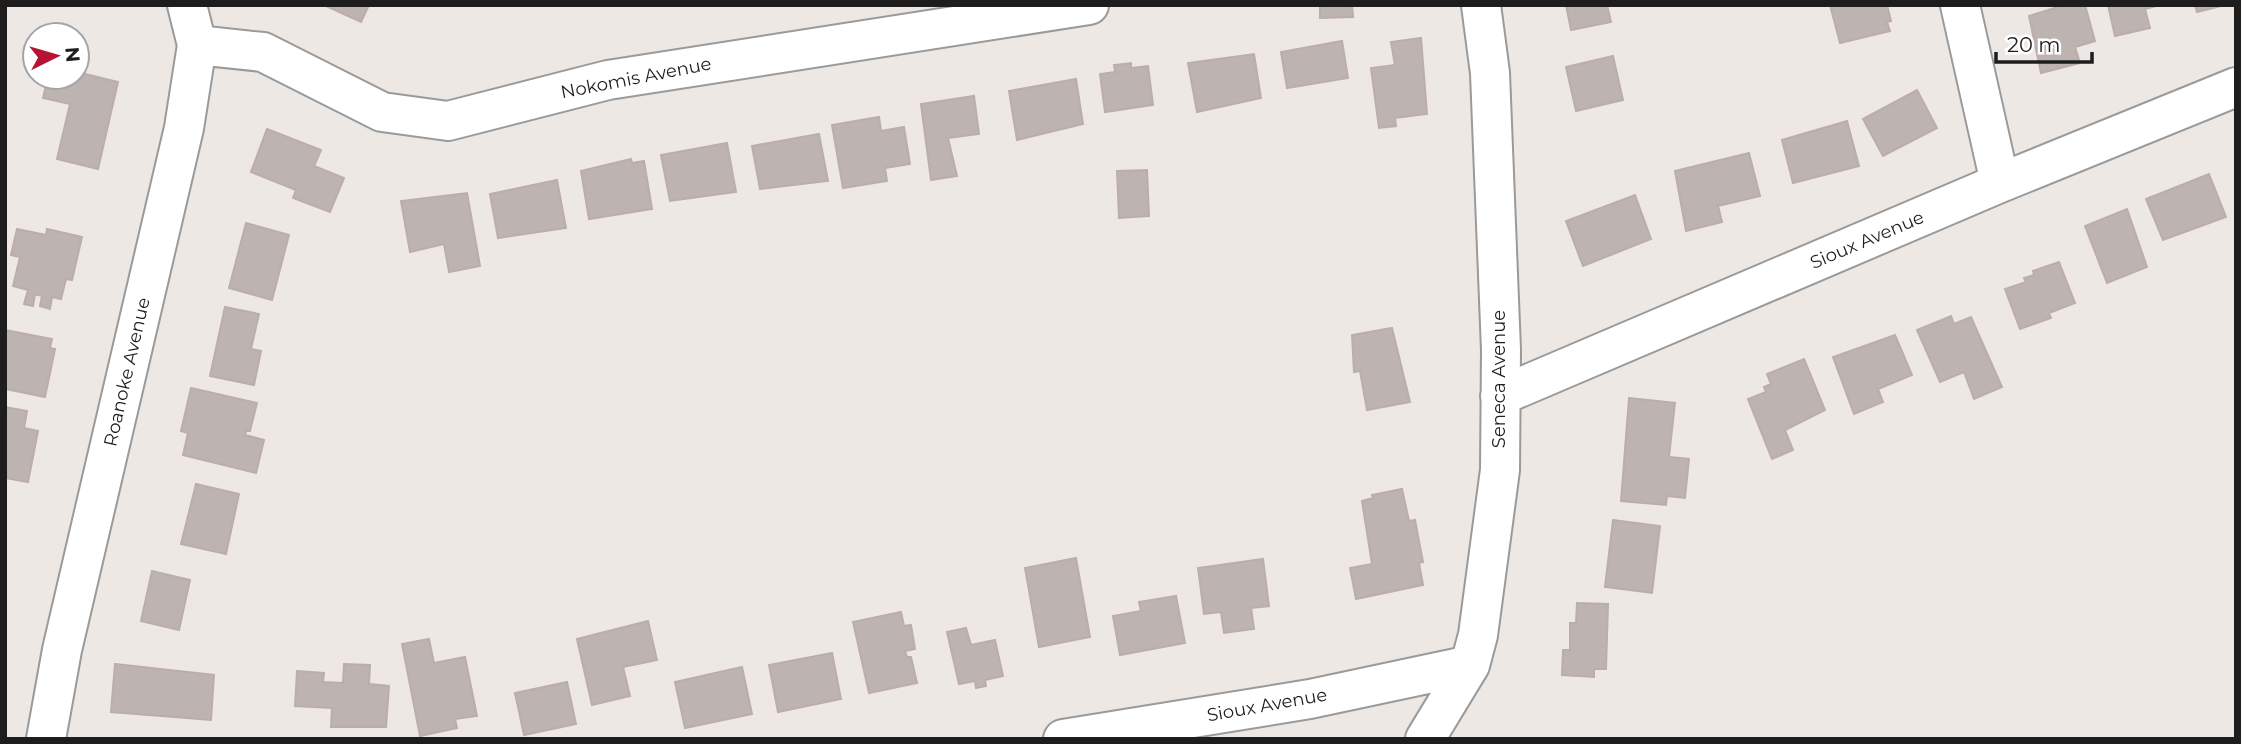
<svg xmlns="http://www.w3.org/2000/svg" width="2241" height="744" font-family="Montserrat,sans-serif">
<rect width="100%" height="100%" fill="#ede8e4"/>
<path fill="#bdb3b1" stroke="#bdada8" stroke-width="2" d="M324,5H369L361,22Z
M1320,5H1352L1353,17L1320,18Z
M1566,5H1607L1611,22L1571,30Z
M1830,5H1887L1891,21L1887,22L1890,31L1840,43Z
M2064,5H2085L2095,41L2075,47L2080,63L2041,73L2029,16Z
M2108,5H2160L2145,9L2150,28L2115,36Z
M2195,5H2225L2197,12Z
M1421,38L1427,114L1395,118L1396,126L1379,128L1371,68L1395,65L1391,42Z
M1342,41L1348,78L1287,88L1281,52Z
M1254,54L1261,98L1197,112L1188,63Z
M1613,56L1623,100L1576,111L1566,67Z
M1131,63V68L1148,66L1153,105L1105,112L1100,74L1115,72L1114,65Z
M77,72L118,82L98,169L57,159L70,104L43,98L48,77H77Z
M1076,79L1083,124L1017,140L1009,91Z
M1917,90L1937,128L1883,156L1863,119Z
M974,96L979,134L948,138L957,176L931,180L921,104Z
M879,117L881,131L904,127L910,164L885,168L887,181L843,188L832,125Z
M1847,121L1859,166L1793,183L1782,140Z
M267,129L321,150L314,166L344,178L330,212L293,198L296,190L251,172Z
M819,134L828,181L760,189L752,146Z
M727,143L736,192L670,201L661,155Z
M1749,153L1760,196L1718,206L1722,222L1686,231L1675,171Z
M631,159L632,163L644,161L652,209L589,219L581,171Z
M1147,170L1149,216L1119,218L1117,171Z
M2209,174L2226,217L2163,240L2146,199Z
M557,180L566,228L498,238L490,194Z
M467,193L480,266L449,272L444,244L410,252L401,201Z
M1635,195L1651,239L1583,266L1566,221Z
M2127,209L2147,267L2107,283L2085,226Z
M246,223L289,235L272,300L229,288Z
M17,229L46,235L47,229L82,237L72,280L66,279L61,299L52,297L50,309L40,306L42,296L35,294L33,306L24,304L28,290L13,286L20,257L11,255Z
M2059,262L2075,303L2049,313L2051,318L2020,329L2005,289L2026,282L2024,278L2034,275L2033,271Z
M225,307L259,314L251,349L261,351L254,385L210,376Z
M1951,316L1954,324L1971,317L2002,387L1974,399L1964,372L1940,382L1917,330Z
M1392,328L1410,402L1367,410L1360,371L1354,372L1352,335Z
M5,330L52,339L50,348L55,349L45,397L5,389Z
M1895,335L1912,375L1878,389L1883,402L1854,414L1833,357Z
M1804,359L1825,410L1785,430L1793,450L1772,459L1748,399L1766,392L1764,387L1771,384L1767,374Z
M191,388L257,403L250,431H246L245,435L264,440L256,473L183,455L188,433L181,431Z
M1629,398L1675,403L1669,457L1689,459L1685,498L1667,496L1666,505L1621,501Z
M5,407L27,411L24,428L38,431L28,482L5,478Z
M196,484L239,494L226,554L181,544Z
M1402,489L1409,521L1415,520L1423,562L1419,563L1423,585L1356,599L1350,568L1372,564L1362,501L1373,498L1372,495Z
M1613,520L1660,526L1652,593L1605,587Z
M1076,558L1090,637L1039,647L1025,568Z
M1263,559L1269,606L1251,608L1254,629L1224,633L1221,612L1204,614L1198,568Z
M152,571L190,580L179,630L141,621Z
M1176,596L1185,643L1120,655L1113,616L1141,611L1139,602Z
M1577,603L1608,604L1606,669H1594V677L1562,675L1563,650H1570V623H1576Z
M901,612L904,626L911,625L915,649L905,651L907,657H911L917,683L869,693L853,622Z
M648,621L657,660L623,667L630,696L592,705L577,639Z
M966,628L971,645L995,640L1003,676L985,680L986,686L976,688L975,681L959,684L947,632Z
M429,639L434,663L465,657L477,716L455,719L457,728L420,736L402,644Z
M832,653L841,699L778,712L769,665Z
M115,664L214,675L211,720L111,712Z
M344,664L370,665L369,684L389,686L386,727H331L332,708L295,706L297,671L324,673L323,682L343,683Z
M742,667L752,714L685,728L675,682Z
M567,682L576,724L524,735L515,693Z"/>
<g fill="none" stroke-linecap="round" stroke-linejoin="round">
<defs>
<path id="minor" d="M1960,5L2000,183
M197,45L263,52L382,112L448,121L608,80L1089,5
M1500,396L2000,183L2236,87
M46,739L62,650L184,128L197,45L187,5
M1063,739L1310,699L1470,665
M1425,739L1470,665L1478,635L1500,470L1501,350L1490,73L1481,5"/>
</defs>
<use href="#minor" stroke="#9a9a9a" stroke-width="42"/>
<use href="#minor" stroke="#fff" stroke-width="38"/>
</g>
<g text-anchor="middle" stroke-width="7" stroke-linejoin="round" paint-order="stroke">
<g font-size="18" fill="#1d1d1d" stroke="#fff">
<text transform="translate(636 78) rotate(-11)" y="6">Nokomis Avenue</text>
<text transform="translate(1867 240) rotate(-23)" y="6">Sioux Avenue</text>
<text transform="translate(127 372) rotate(-77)" y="6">Roanoke Avenue</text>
<text transform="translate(1499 379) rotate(-90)" y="6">Seneca Avenue</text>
<text transform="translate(1267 705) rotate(-10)" y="6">Sioux Avenue</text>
</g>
</g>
<rect width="2241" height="744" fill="none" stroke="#1d1d1d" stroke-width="14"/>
<g transform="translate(56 56) rotate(85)"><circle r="33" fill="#ffffff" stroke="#a5a5a5" stroke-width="2"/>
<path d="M0-5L12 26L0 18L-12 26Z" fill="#b81232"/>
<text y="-10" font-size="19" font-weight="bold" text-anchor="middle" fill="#1d1d1d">N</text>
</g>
<path d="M1996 52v10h96v-10" fill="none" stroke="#1d1d1d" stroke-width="3.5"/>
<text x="2007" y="52" font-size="21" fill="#1d1d1d" stroke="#ffffff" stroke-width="5" paint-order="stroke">20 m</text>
</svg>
